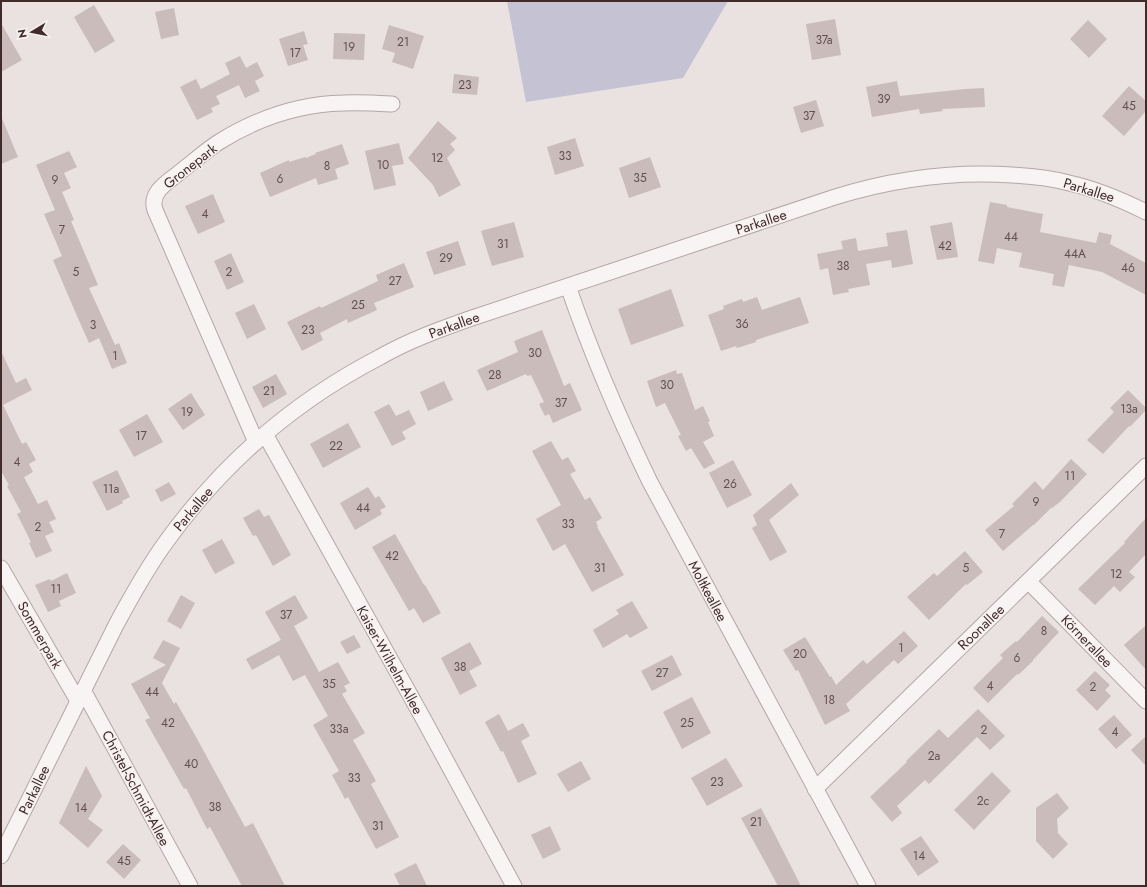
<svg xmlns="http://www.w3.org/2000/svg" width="1147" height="887" font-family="Jost,sans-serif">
<rect width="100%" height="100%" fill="#eae1e1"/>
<path fill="#c5c2d3" d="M507,1H728L683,78L526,102Z"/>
<path fill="#c9bcbb" d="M94,5L115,41L95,53L74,17Z
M174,8L179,35L161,39L155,12Z
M835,19L841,55L812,60L806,24Z
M1088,20L1107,39L1089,58L1070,39Z
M1,23L22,60L1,72Z
M389,25L424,36L413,69L392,62L395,53L382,49Z
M304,31L308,44L303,45L308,60L288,66L279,39Z
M334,33L365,34L364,60L333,59Z
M240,56L246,68L257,62L264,76L255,81L260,91L245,98L239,85L216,96L220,104L211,108L213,112L197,120L180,87L196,79L201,89L230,74L225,63Z
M454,74L479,77L477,95L452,93Z
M897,81L900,96L965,89L984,88L985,107L942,109L943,111L920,114L919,109L872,117L866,87Z
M1129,86L1146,101V111L1124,136L1102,116Z
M816,100L824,126L801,133L793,107Z
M1,116L18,157L1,164Z
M438,121L457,138L450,144L455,150L447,158L461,185L439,197L433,185L408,158Z
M575,138L584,166L555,175L547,147Z
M399,143L404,164L392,166L396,185L374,190L365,151Z
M342,144L349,164L335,169L338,179L318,185L316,178L270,197L260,173L289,160V162L305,157L306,158L316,154L315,153Z
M69,151L77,167L64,173L71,188L62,192L74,220L71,221L98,285L89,288L115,345L119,343L127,363L112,369L99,338L89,343L77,316L53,260L62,256L44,214L55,210L36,165Z
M650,157L661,187L629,198L619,168Z
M213,194L225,222L198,234L185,206Z
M990,202L1007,205V207L1043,214L1040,232L1096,243L1099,232L1112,235L1110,244L1146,263V295L1102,272L1069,265L1064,287L1052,285L1054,274L1019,267L1022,253L997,248L994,264L978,261Z
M514,222L524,257L492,266L481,231Z
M952,222L958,257L937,260L930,226Z
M907,230L913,264L892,268L891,260L866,264L870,285L848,289L849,292L833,295L828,268L820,270L817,254L843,249L841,241L856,238L858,251L888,246L886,233Z
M458,241L466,265L434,275L426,252Z
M231,253L244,282L227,290L214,261Z
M404,263L414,287L374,303L377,310L348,323L347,319L320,333L323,340L302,351L287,322L320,306L321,308L378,281L376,275Z
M671,289L684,326L631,345L618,309Z
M757,297L762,310L800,297L809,323L756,340V342L737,348L736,346L721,351L708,315L724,309L723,306L742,299L743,302Z
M254,304L266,329L247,339L235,313Z
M542,330L564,386L570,383L582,410L553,423L549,414L545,416L539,404L544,402L531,375L527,376L526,374L487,391L477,370L518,352L514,341Z
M1,351L16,383L26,378L32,390L3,405L22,444L26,442L36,460L29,464L33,472L24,477L38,504L47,500L56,519L49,522L54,532L45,536L52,551L36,558L29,543L31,542L17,514L21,512L7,486L9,485L1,471Z
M676,370L677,374L682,373L695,410L703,406L710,421L708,422L714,436L703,442L715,463L704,469L691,448L686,451L678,436L681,435L665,403L656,407L647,381Z
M276,374L287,394L263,408L252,387Z
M444,381L453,400L428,411L420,392Z
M1128,390L1146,408V410L1130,427L1129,426L1103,454L1087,440L1114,412L1110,408Z
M191,393L205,415L183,430L168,409Z
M389,404L396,416L409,410L416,424L402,432L406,439L392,446L374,412Z
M147,414L163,442L134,457L119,430Z
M348,423L361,447L323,468L310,444Z
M551,441L562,460L568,457L576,471L570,474L585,500L590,497L602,518L596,522L598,527H597L624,575L592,592L565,544L553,551L536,519L561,505L532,451Z
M1071,459L1087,474L1060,502L1052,508H1051L1034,525H1033L1003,551L985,530L1014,506L1012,504L1035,481L1043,490Z
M733,460L752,495L727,508L709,473Z
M117,470L130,497L122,501L123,503L107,511L92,482Z
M169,482L176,494L161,502L155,490Z
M791,483L799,495L769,520L787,552L770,561L752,528L757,525L753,515Z
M368,487L375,498L379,496L386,507L380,510L382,514L355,530L340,503Z
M259,509L264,517L269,515L291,555L273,566L256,535L253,536L243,518Z
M1146,518V554L1129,572L1135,577L1120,592L1114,586L1095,605L1078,589L1125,543L1124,542Z
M395,534L424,585H425L441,613L423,623L414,608L409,611L372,547Z
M222,539L235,563L215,574L202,550Z
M965,551L983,572L967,585L966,584L929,620L907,597L934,573L937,576Z
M67,573L76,593L59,601L61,606L48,612L35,585L50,579L51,581Z
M181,595L195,603L181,629L167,621Z
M295,595L308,618L294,626L319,672L338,662L350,683L344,686L347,691L342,694L365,733L353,740L376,781L371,784L399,837L376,849L348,797L345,799L332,775L339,771L313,725L328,716L305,675L293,681L279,655L252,670L246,659L281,640L265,612Z
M632,601L648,628L630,638L627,634L603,648L593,630L619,614L616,610Z
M1042,616L1059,632L1033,660V661L1018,675L1017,674L988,703L973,688L1003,658L1000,655L1016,641L1017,642Z
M1146,625V670L1124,645Z
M904,631L918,646L898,664L894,660L846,704L850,711L825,725L798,670L796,671L783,650L805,637L830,677L831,676L836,685L863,660L867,664Z
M354,635L361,647L347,654L340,642Z
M163,640L180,648L162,683L174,704L176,702L195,735L245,827L253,823L285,886H242L210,827L207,829L186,788L184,789L145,720L150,718L131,684L166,665L153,658Z
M470,642L482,664L469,671L477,686L460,695L441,658Z
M672,655L682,675L652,691L641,671Z
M1095,671L1110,685L1105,690L1111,696L1097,711L1076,690Z
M692,697L711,733L682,749L663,712Z
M978,709L1005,736L990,750L977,737L929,784L925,780L897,806L902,813L892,822L870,797L907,762L906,761L939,729L948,738Z
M499,714L508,731L523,723L530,736L521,741L537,774L518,783L503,751L501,752L485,722Z
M1114,715L1132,735L1116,749L1098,729Z
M1146,736V766L1131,750Z
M726,758L743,786L707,806L691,778Z
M581,761L591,779L568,792L557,774Z
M86,766L102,796L88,819L103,830L88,848L59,823Z
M992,772L1011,791L974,830L954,810Z
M1057,793L1069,808L1057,819L1058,833L1068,844L1053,859L1036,841V808Z
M761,808L771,827L801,886H778L741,818Z
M550,826L561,850L543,859L531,835Z
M921,836L939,862L918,876L900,849Z
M123,844L141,860L124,879L106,862Z
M416,863L427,886H400L394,874Z"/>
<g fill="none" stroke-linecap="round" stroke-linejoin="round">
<defs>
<path id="street" d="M568,286C591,353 619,418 650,482L868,886
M265,434L424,720L514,886
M256,442L155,210C149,192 168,182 180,172C193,162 205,151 219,142C256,119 299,104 343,103C359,102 375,103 392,104
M1,568L78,701
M1028,581L1146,701
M83,690L190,886
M815,789L1146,466
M1,856L116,625C131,597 147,568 166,542C222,464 295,401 380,357C408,341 438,330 469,319L835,197C893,179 952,171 1012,175C1031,176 1051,178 1069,183C1096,189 1122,200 1146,212"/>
</defs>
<use href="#street" stroke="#b4a7a6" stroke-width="17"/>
<use href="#street" stroke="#f8f4f4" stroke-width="15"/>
</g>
<g text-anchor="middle" stroke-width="3" stroke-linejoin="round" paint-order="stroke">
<g font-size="12" fill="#634f4e">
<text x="824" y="44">37a</text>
<text x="403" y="46">21</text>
<text x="349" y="51">19</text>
<text x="295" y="57">17</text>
<text x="465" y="89">23</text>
<text x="884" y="103">39</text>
<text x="1129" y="110">45</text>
<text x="809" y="120">37</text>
<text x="565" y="160">33</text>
<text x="437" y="162">12</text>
<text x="383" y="169">10</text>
<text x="327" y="170">8</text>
<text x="640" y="182">35</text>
<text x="280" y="183">6</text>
<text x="55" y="184">9</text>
<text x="205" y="218">4</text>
<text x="62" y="234">7</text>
<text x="1011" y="241">44</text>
<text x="503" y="248">31</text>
<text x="945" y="250">42</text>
<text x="1075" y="258">44A</text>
<text x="446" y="262">29</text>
<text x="843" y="270">38</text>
<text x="1128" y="272">46</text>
<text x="76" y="276">5</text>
<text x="229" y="276">2</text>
<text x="395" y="285">27</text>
<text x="358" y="309">25</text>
<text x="742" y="328">36</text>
<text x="93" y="329">3</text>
<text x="308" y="334">23</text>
<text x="535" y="357">30</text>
<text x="115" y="360">1</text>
<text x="495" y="379">28</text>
<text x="667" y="389">30</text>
<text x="269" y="395">21</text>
<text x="561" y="407">37</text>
<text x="1129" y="413">13a</text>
<text x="187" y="416">19</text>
<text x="141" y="440">17</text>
<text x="336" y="450">22</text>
<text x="17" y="466">4</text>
<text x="1070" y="480">11</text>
<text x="730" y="488">26</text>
<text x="111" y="493">11a</text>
<text x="1036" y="506">9</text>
<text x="363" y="512">44</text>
<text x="568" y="528">33</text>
<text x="38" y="531">2</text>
<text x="1002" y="538">7</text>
<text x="392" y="560">42</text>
<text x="600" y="572">31</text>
<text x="966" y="572">5</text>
<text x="1116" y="578">12</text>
<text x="56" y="593">11</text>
<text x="286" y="619">37</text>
<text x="1044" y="635">8</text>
<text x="901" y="652">1</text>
<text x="800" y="658">20</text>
<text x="1017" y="662">6</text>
<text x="460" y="671">38</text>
<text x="662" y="677">27</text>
<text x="329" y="688">35</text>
<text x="990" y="690">4</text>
<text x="1093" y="691">2</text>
<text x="152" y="696">44</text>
<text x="829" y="704">18</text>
<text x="168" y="727">42</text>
<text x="687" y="727">25</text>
<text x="339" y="733">33a</text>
<text x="984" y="734">2</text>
<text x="1115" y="736">4</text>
<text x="934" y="760">2a</text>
<text x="191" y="768">40</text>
<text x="354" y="782">33</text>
<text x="717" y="786">23</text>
<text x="983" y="805">2c</text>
<text x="215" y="811">38</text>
<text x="81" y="812">14</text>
<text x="756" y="826">21</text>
<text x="378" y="830">31</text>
<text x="919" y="860">14</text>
<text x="124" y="865">45</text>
</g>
<g font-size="14" fill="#412b2a" stroke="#f7f1f1">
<text transform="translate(190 166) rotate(-38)" y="5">Gronepark</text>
<text transform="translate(1089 190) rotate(17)" y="5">Parkallee</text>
<text transform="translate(761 222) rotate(-18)" y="5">Parkallee</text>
<text transform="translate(454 325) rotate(-20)" y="5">Parkallee</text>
<text transform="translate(193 509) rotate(-50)" y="5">Parkallee</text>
<text transform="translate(708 591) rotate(62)" y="5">Moltkeallee</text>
<text transform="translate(981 627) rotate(-44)" y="5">Roonallee</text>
<text transform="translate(40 635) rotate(60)" y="5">Sommerpark</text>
<text transform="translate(1087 641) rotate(46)" y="5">Körnerallee</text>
<text transform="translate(390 660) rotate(61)" y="5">Kaiser-Wilhelm-Allee</text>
<text transform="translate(136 788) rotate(62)" y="5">Christel-Schmidt-Allee</text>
<text transform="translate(34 790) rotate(-64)" y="5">Parkallee</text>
</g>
</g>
<rect width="1147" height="887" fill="none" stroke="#412b2a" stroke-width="4"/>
<g transform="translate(32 32) rotate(260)" stroke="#f7f1f1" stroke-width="3" paint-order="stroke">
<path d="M0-3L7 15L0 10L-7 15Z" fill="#412b2a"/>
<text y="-6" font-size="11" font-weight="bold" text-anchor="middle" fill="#412b2a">N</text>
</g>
</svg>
